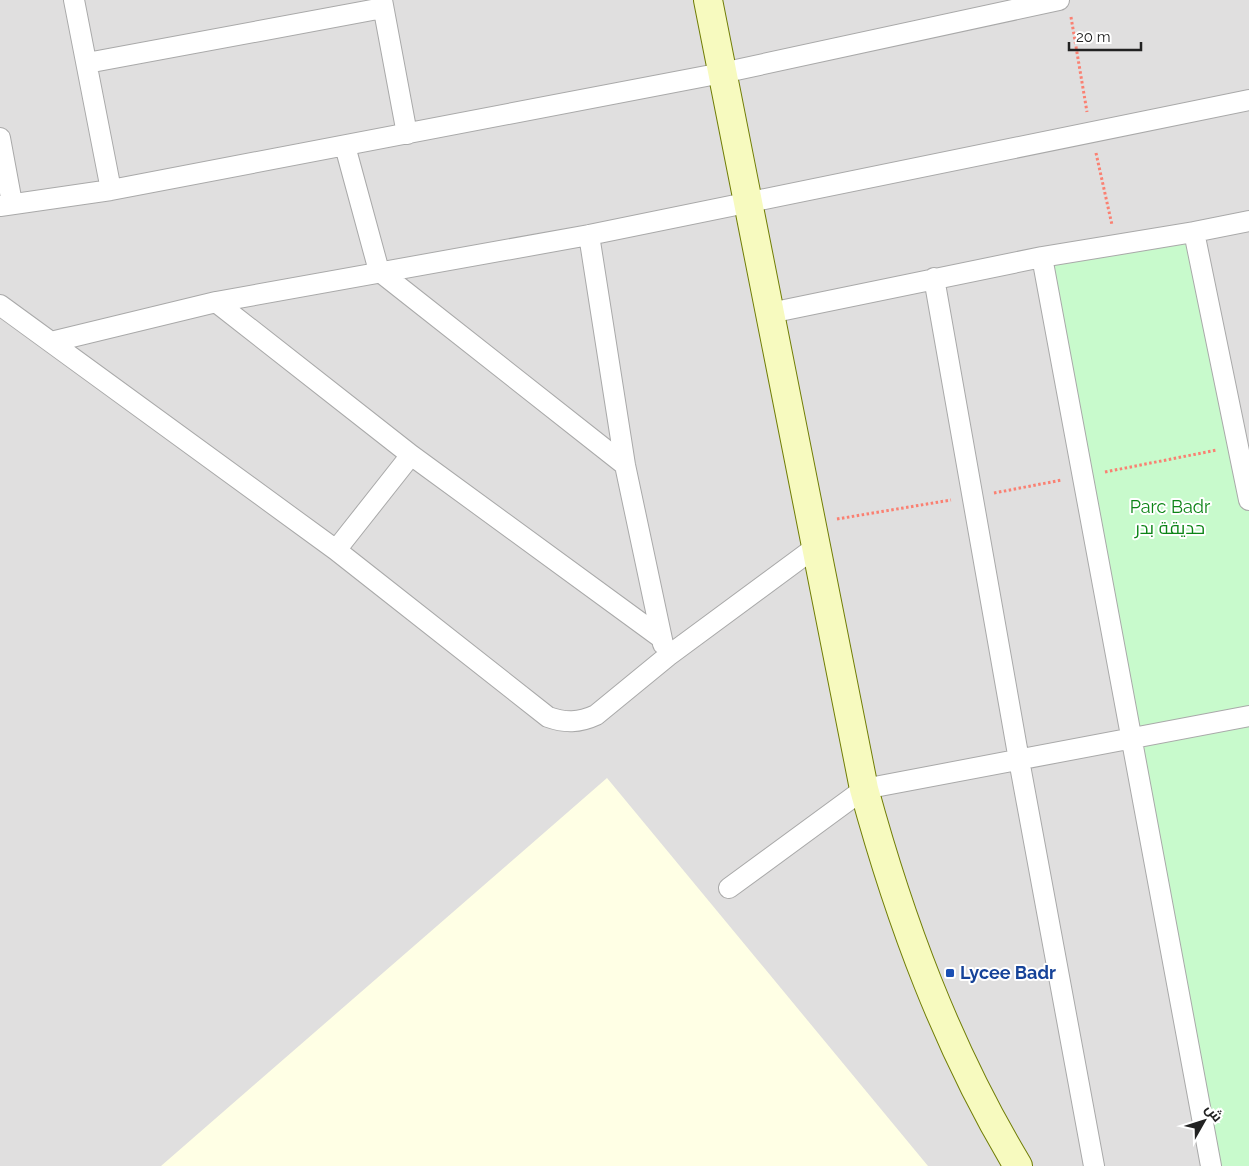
<svg xmlns="http://www.w3.org/2000/svg" width="1249" height="1166" font-family="Raleway,Cairo,sans-serif">
<rect width="100%" height="100%" fill="#f2efe9"/>
<path fill="#e0dfdf" d="M0,0H1249V1166H0Z"/>
<path fill="#ffffe5" d="M607,778L928,1166H161Z"/>
<path fill="#c8facc" d="M1195,242L1249,512V1166H1212L1043,261Z"/>
<g fill="none" stroke-linecap="round" stroke-linejoin="round">
<defs>
<path id="street" d="M74,0L111,190
M382,0L407,134
M87,63L383,8
M0,138L12,203
M345,146L379,271L625,465
M0,206L111,190L722,73L1059,0
M1194,232L1249,500
M589,235L625,465L663,644
M1042,257L1211,1166
M934,278L1019,760L1094,1166
M216,302L411,455L660,637
M0,305L336,550L548,717C565,723 579,723 596,715L668,656L817,546
M770,313L1042,257L1194,232L1249,221
M51,342L216,302L589,235L1249,100
M336,550L411,455
M729,888L864,789L1249,716"/>
<path id="secondary" d="M708,0L864,789C900,921 947,1048 1018,1166"/>
</defs>
<use href="#street" stroke="#a9a9a9" stroke-width="22"/>
<use href="#secondary" stroke="#707d05" stroke-width="30"/>
<path stroke="#fa8072" stroke-width="3" stroke-dasharray="2.5 2.5" stroke-linecap="butt" d="M1071,17L1087,112
M1096,153L1112,225
M1105,472L1217,450
M994,493L1062,480
M837,519L951,500"/>
<use href="#street" stroke="#fff" stroke-width="20"/>
<use href="#secondary" stroke="#f7fabf" stroke-width="28"/>
</g>
<rect fill="#1a4fb4" stroke="#fff" stroke-width="2" x="945" y="968" width="10" height="10" rx="2.5"/>
<g text-anchor="middle" stroke-width="4" stroke-linejoin="round" paint-order="stroke">
<g font-size="18" fill="#0c8416" stroke="#fff">
<text x="1170" y="513">Parc Badr<tspan x="1170" dy="21">حديقة بدر</tspan></text>
</g>
<g font-size="18" font-weight="bold" fill="#164399" stroke="#fff" text-anchor="start">
<text x="960" y="979">Lycee Badr</text>
</g>
</g>
<g transform="translate(1204 1121) rotate(51)" stroke="#ffffff" stroke-width="4" paint-order="stroke">
<path d="M0-4L9 19L0 12L-9 19Z" fill="#222222"/>
<text y="-8" font-size="14" font-weight="bold" text-anchor="middle" fill="#222222">ش</text>
</g>
<path d="M1069 42v8h72v-8" fill="none" stroke="#222222" stroke-width="2.5"/>
<text x="1076" y="42" font-size="15" fill="#222222" stroke="#ffffff" stroke-width="4" paint-order="stroke">20 m</text>
</svg>
